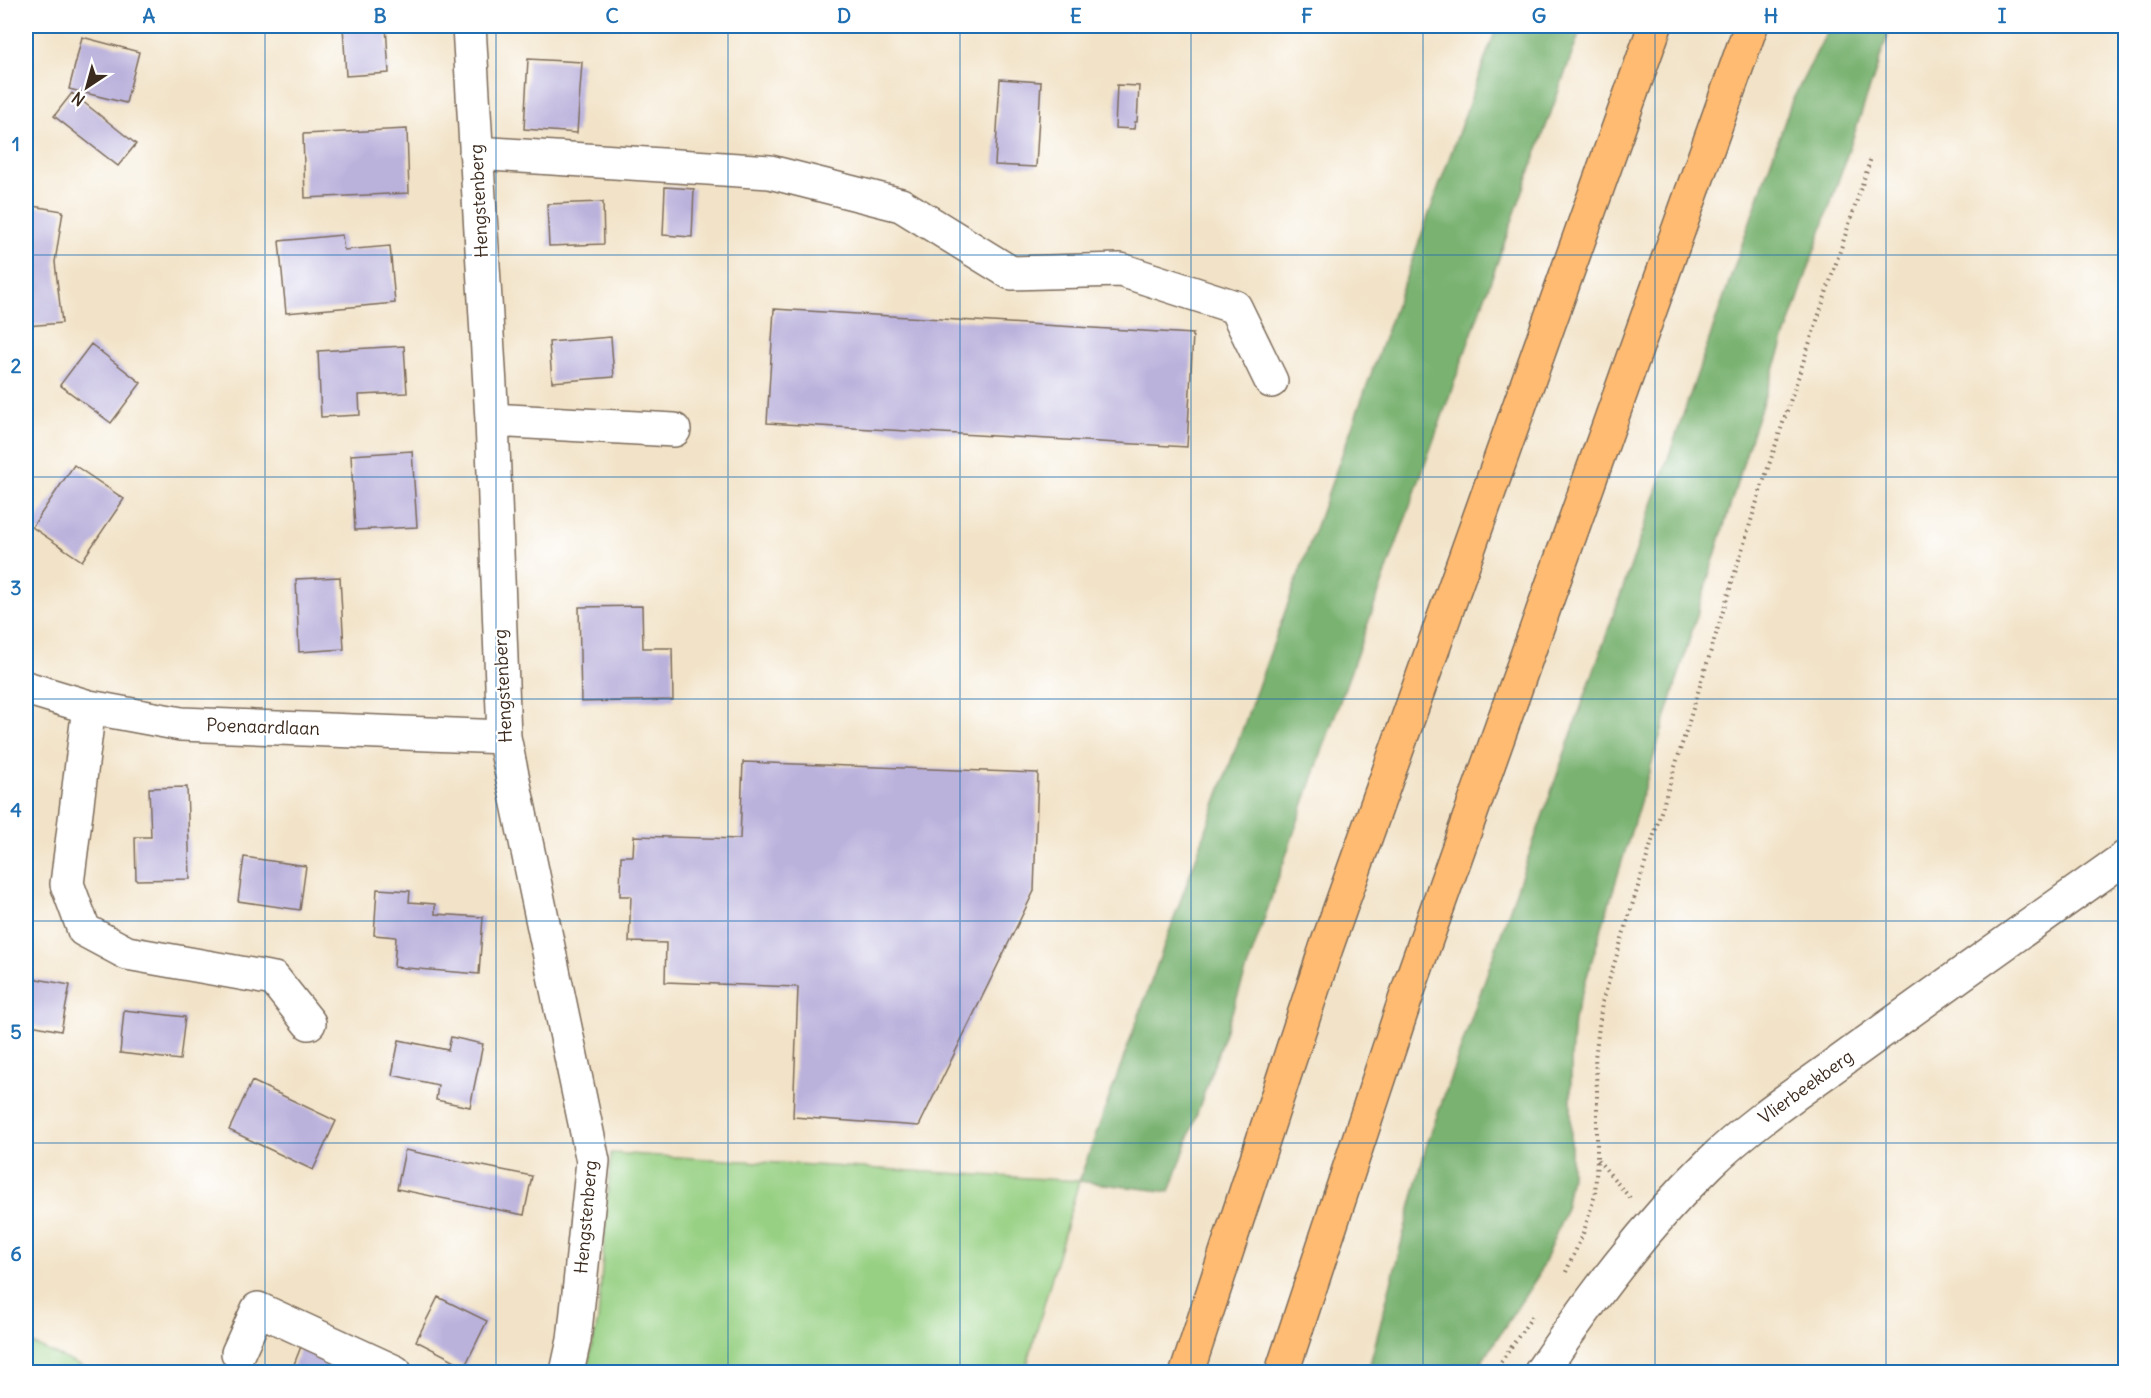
<svg xmlns="http://www.w3.org/2000/svg" width="2151" height="1398" font-family="Delius,sans-serif">
<rect width="100%" height="100%" fill="#fff"/>
<filter id="ink" filterUnits="userSpaceOnUse"><feTurbulence type="fractalNoise" baseFrequency=".0167" numOctaves="2"/><feDisplacementMap in="SourceGraphic" scale="12" xChannelSelector="R" yChannelSelector="G"/><feConvolveMatrix kernelMatrix="1 2 1 2 8 2 1 2 1" color-interpolation-filters="sRGB"/></filter>
<filter id="wash" filterUnits="userSpaceOnUse"><feTurbulence type="fractalNoise" baseFrequency=".008" numOctaves="4" result="noise"/><feDisplacementMap in="SourceGraphic" scale="24" xChannelSelector="R" yChannelSelector="G"/><feGaussianBlur stdDeviation="1.35" result="paint"/><feColorMatrix in="noise" values="0 0 0 0 0 0 0 0 0 0 0 0 0 0 0 0 0 1.4 0 .05"/><feComposite in="paint" operator="in"/></filter>
<g filter="url(#wash)">
<rect width="100%" height="100%" fill="#f2e3c8"/>
<path fill="#97d083" stroke="#697d50" stroke-width="1.5" d="M611,1153L1079,1181L1025,1372H586L598,1320Z
M26,1341L94,1372H26Z"/>
<path fill="#79b271" stroke="#5a6e48" stroke-width="1.5" d="M1497,26H1582L1320,757L1170,1192L1079,1181Z
M1830,26H1891L1752,434L1574,1019L1571,1059V1176L1564,1215L1538,1276L1475,1372H1368L1426,1147L1637,548L1791,103Z"/>
<g id="blocks">
<path fill="#bbb2dc" d="M343,26H386L389,73L346,76Z
M82,37L139,52L126,103L69,89Z
M528,59L582,62L577,133L524,129Z
M1000,79L1041,82L1036,167L995,165Z
M1117,85L1139,86L1137,122H1135L1134,129L1115,128Z
M72,93L136,144L118,166L54,116Z
M407,129L409,193L305,198L303,134Z
M665,187L694,189L692,237L663,235Z
M603,202L604,244L549,246L547,204Z
M26,205L63,211L55,262L62,323L26,326Z
M342,235L344,250L390,246L395,303L286,313L279,241Z
M774,309L1193,334L1187,447L767,423Z
M611,337L614,377L552,382L549,342Z
M91,344L141,383L111,423L60,385Z
M404,346L407,393L359,395L360,415L321,417L318,351Z
M412,451L417,527L355,530L351,455Z
M74,465L124,499L82,561L32,527Z
M340,577L344,649L299,652L296,579Z
M642,606L643,648H672L673,700L581,702L579,607Z
M743,762L1038,773L1034,891L919,1126L793,1117L798,987L665,982L666,943L629,942L631,896H620L621,856H633L634,836L740,839Z
M187,787L190,879L136,880L135,837H151L149,788Z
M244,857L306,866L300,910L238,901Z
M377,889L410,891L409,902L435,904V914L483,917L479,974L394,967L396,937L374,935Z
M26,977L70,985L61,1031L26,1024Z
M124,1010L185,1017L180,1060L120,1053Z
M451,1037L483,1044L470,1107L436,1100L438,1085L392,1075L399,1040L448,1050Z
M252,1081L336,1121L313,1170L229,1130Z
M405,1150L532,1176L524,1215L397,1189Z
M438,1297L487,1321L465,1366L416,1341Z
M302,1344L366,1372H291Z"/>
</g>
</g>
<g filter="url(#ink)">
<use href="#blocks" fill-opacity="0" stroke="#7b6b5a" stroke-width="1.5"/>
<g fill="none" stroke-linecap="round" stroke-linejoin="round">
<defs>
<path id="minor" d="M469,26L492,420L504,737L593,1161L574,1340L567,1372
M476,153L770,172L901,205L1011,273L1121,270L1235,307L1271,381
M492,420L674,430
M26,688L89,707L181,724L504,737
M89,707L67,884L84,930L127,953L274,979L309,1023
M238,1353L258,1309L395,1372
M1541,1372C1591,1299 1644,1227 1709,1164C1752,1122 1803,1089 1852,1053C1943,987 2034,922 2126,857"/>
<path id="highway" d="M1187,1372L1326,948L1655,26
M1282,1372L1412,979L1751,26"/>
</defs>
<use href="#minor" stroke="#7b6b5a" stroke-width="36"/>
<use href="#highway" stroke="#7b6b5a" stroke-width="36"/>
<path stroke="#7b6b5a" stroke-width="4" stroke-dasharray="1.5 4.5" stroke-linecap="butt" d="M1598,1160L1630,1198
M1566,1272L1583,1234L1595,1195L1597,1159V1089L1595,1058L1602,1003L1759,495L1871,158
M1494,1372L1534,1314"/>
<use href="#minor" stroke="#fff" stroke-width="33"/>
<use href="#highway" stroke="#ffbb71" stroke-width="33"/>
</g>
</g>
<path fill="none" stroke="#1f6fb2" stroke-width="1.5" stroke-opacity="0.55" d="M265,26V1372M496,26V1372M728,26V1372M960,26V1372M1191,26V1372M1423,26V1372M1655,26V1372M1886,26V1372M26,255H2126M26,477H2126M26,699H2126M26,921H2126M26,1143H2126"/>
<g text-anchor="middle" stroke-width="4.5" stroke-linejoin="round" paint-order="stroke">
<g font-size="18" fill="#3b2a1e" stroke="#fff">
<text transform="translate(479 201) rotate(-93)" y="6">Hengstenberg</text>
<text transform="translate(503 686) rotate(-93)" y="6">Hengstenberg</text>
<text transform="translate(263 727) rotate(2)" y="6">Poenaardlaan</text>
<text transform="translate(1806 1087) rotate(-36)" y="6">Vlierbeekberg</text>
<text transform="translate(586 1217) rotate(-85)" y="6">Hengstenberg</text>
</g>
</g>
<rect width="2151" height="1398" fill="none" stroke="#fff" stroke-width="66"/>
<g transform="translate(87 87) rotate(216)" stroke="#ffffff" stroke-width="4.5" paint-order="stroke">
<path d="M0-4.5L10 22L0 15L-10 22Z" fill="#3b2a1e"/>
<text y="-9" font-size="16" font-weight="bold" text-anchor="middle" fill="#3b2a1e">N</text>
</g>
<rect x="33" y="33" width="2085" height="1332" fill="none" stroke="#1f6fb2" stroke-width="2"/>
<g font-size="20" text-anchor="middle" font-weight="bold" fill="#1f6fb2">
<text x="149" y="23">A</text>
<text x="380" y="23">B</text>
<text x="612" y="23">C</text>
<text x="844" y="23">D</text>
<text x="1076" y="23">E</text>
<text x="1307" y="23">F</text>
<text x="1539" y="23">G</text>
<text x="1771" y="23">H</text>
<text x="2002" y="23">I</text>
<text x="16" y="151">1</text>
<text x="16" y="373">2</text>
<text x="16" y="595">3</text>
<text x="16" y="817">4</text>
<text x="16" y="1039">5</text>
<text x="16" y="1261">6</text>
</g>
</svg>
